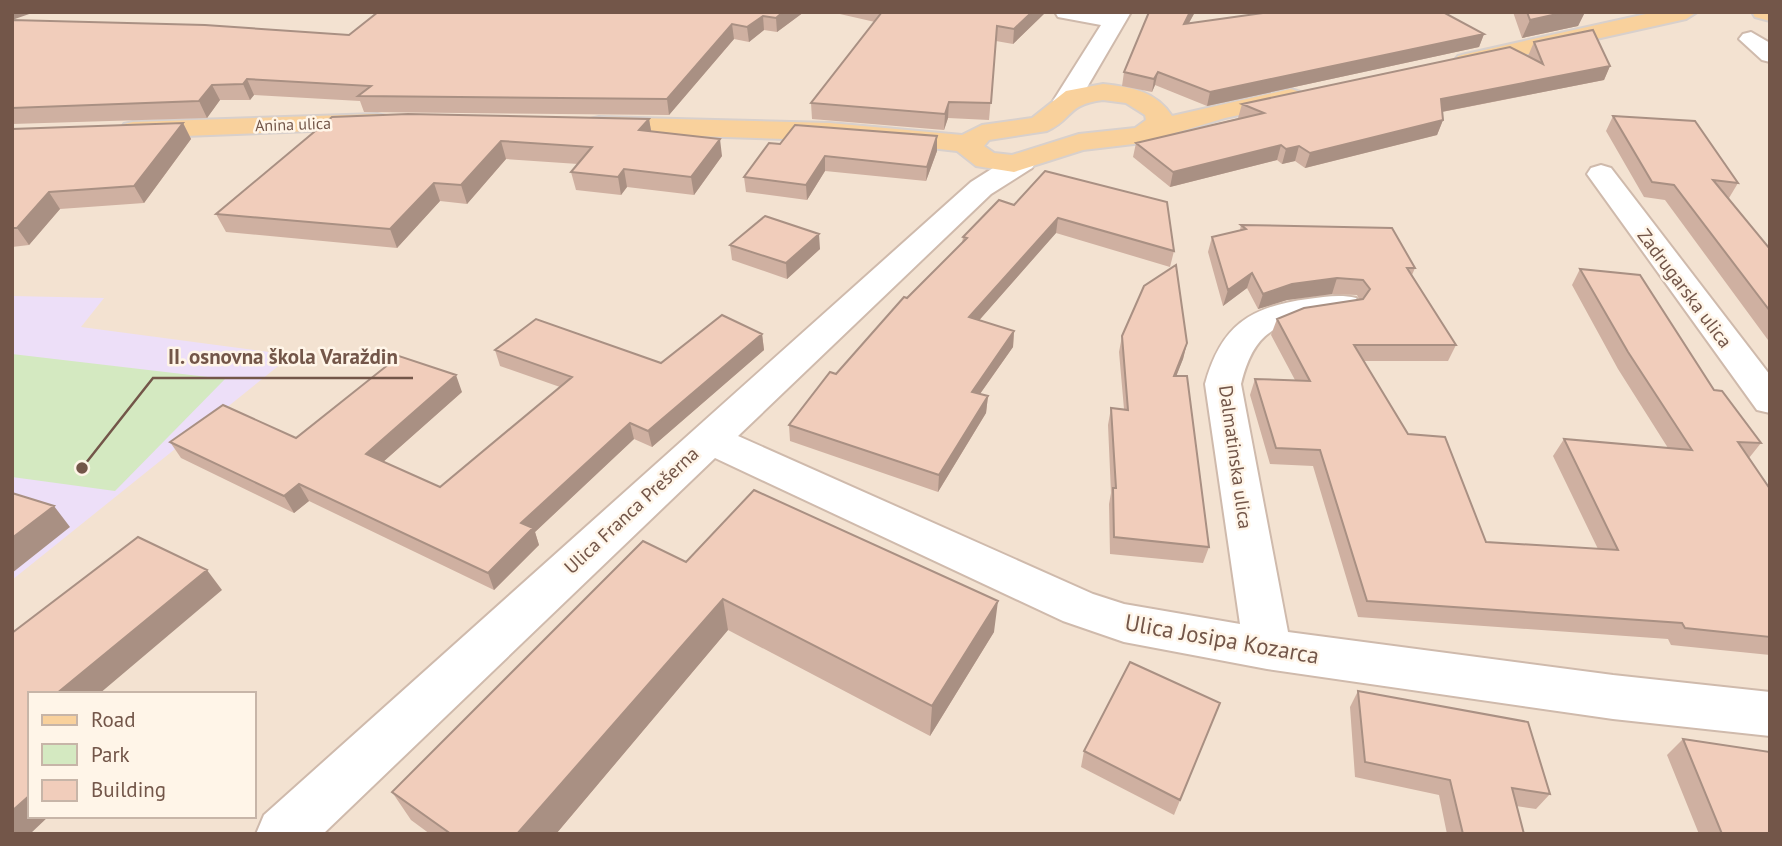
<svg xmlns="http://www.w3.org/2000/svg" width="1782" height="846" font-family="'PT Sans',sans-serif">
<rect width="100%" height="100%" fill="#fcf0e2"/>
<path fill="#f3e2d1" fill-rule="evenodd" d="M12,12H1770V834H12ZM30,694H254V816H30Z"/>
<path fill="#eddff8" d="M12,296L104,298L81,327L292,355L12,580Z"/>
<path fill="#d4e9c1" d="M12,354L225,379L115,491L12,477Z"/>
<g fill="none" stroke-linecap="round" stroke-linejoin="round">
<defs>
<path id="minor" d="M1055,12H1131L1079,101L1075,106H1057L1053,101L1101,25L1058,17Z
M1751,32L1770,43V62L1762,60L1739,39L1743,34Z
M1022,154L1032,156L1036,162L1032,168L991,194L738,436L1093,594L1124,604L1240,624L1205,384C1221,326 1249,307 1308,299C1324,297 1340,294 1356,298L1361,305L1356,312C1296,327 1259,310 1241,384L1288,632L1613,675L1770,692V736L1613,719L1267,669L1124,642L1063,621L715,458L323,834H256L264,815L971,182L1012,156Z
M1601,165L1611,168L1770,375V413L1757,410L1587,174L1591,168Z"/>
<path id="major" d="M1655,12H1697L1686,19L1466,68L1458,66L1454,61L1458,56L1466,54Z
M1752,12H1770V21L1755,17Z
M1103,84C1131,87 1156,91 1172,116L1291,89L1300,92L1304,97L1300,102L1225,118L1142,143L1083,150L1014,172L976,166L957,151L877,142L599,133L590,131L586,125L590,119L599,117L830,123L962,135L982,125L1032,118L1066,91ZM1103,100L1126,103L1145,115L1146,120L1135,128L1079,134L1012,155L994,153L984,146L989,140L1047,131C1075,118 1065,105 1103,100Z
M377,114L386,116L390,122L386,128L133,138L124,136L120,130L124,124L133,122Z"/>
</defs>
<use href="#minor" stroke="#cfbaac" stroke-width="4"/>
<use href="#major" stroke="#d8d0cc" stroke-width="4"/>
<use href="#minor" fill="#fff" fill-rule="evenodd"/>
<use href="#major" fill="#f9d19c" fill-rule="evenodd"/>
</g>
<path fill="#cfb0a1" d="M378,12H804L777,32L764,30L749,42L734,39L669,115L364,112L360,101L254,95L250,100H220L207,118L12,124V20L349,35Z
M831,12H1046L1013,44L996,41L989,120L948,118L944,130L812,119L811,103L875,22Z
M1149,12H1195L1189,23L1484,34L1479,47L1207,106L1155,85L1152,92L1122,86L1124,72Z
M1513,12H1585L1578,26L1522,38Z
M1534,42L1610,66L1604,80L1442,112L1443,120L1437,135L1305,168L1295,161L1282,164L1277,160L1170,187L1133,157L1136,143L1239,118H1238L1242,104L1529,57L1528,56Z
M1613,116L1738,183L1729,198H1727L1770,249V340H1768L1665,200L1644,197L1606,131Z
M332,117L649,119L651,131L722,156L694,195L627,187L621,195L576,190L571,172L578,164L506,159L467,204L440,201L397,248L226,232L216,214Z
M183,123L191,139L144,203L60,209L29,245L12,247V129Z
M937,136V151L926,181L825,171L807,200L746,192L744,177L780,144Z
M999,200L1174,251L1170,267L1056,233L979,320L1014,331L1013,347L980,394L988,396L986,413L938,492L790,441L789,425L907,298L962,243L963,237Z
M1241,225L1415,268L1412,275L1456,345L1448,361H1364L1408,434L1486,542L1598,549L1553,456L1564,439L1668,448L1618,369L1572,285L1580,269L1714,390L1761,443L1749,458L1770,489V655L1671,645L1668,639L1358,617L1313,466L1270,464L1250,395L1255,379L1295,380L1271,335L1277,319L1359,299L1357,295L1332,294L1287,300L1258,309L1247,288L1223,306L1208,252L1212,237L1240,230Z
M730,245L820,249L787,279L732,260Z
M762,334L764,350L652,447L634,439L535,532L539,545L494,590L309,501L294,513L181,458L170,442L296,438L462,392L383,462L440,487L560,387L500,366L495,350L661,363Z
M1122,336L1187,343L1183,359L1176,376L1209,547L1203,563L1110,554L1109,504L1111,493L1108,425L1111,408L1124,409L1119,352Z
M686,562L994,632L930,736L728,630L556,834H430L411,820L392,792Z
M1358,691L1550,794L1536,809L1516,806L1524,834H1447L1439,795L1355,777L1350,707Z
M1220,703L1174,815L1081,767L1084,751Z
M1683,739L1770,834H1699L1667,755Z"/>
<path fill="#a99083" d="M12,12H35L12,20Z
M783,12H804L777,32L776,18Z
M1032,12H1046L1013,44L1014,29Z
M1190,12H1195L1181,37L1184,24Z
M1566,12H1585L1578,26L1522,38L1530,20Z
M763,16L764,30L749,42L747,27Z
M732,24L734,39L669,115L667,99Z
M1484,34L1479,47L1207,106L1210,92Z
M1610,66L1604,80L1436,113L1441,99Z
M1158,72L1155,85L1152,92L1154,79Z
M247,79L254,95L250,100L243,84Z
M212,85L220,100L207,118L199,101Z
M949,102L948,118L944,130L945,114Z
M649,119L652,136L639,130Z
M1443,120L1437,135L1305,168L1310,153Z
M183,123L191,139L144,203L134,186Z
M937,136V151L926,181L927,167Z
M720,139L722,156L694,195L691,177Z
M501,141L506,159L467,204L461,185Z
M1281,145L1277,160L1170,187L1173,172Z
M1299,146L1295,161L1282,164L1286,149Z
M825,156V171L807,200L806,185Z
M624,169L627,187L621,195L618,177Z
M434,183L440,201L397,248L390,229Z
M49,192L60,209L29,245L17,228Z
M1058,218L1056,233L968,333L969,317Z
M819,234L820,249L787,279L786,263Z
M1252,273L1247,288L1223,306L1228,290Z
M1337,278L1332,294L1287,300L1258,309L1263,294L1292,284Z
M1014,331L1013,347L970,408L972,392Z
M762,334L764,350L652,447L648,431Z
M1187,343L1183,359L1170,392L1174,376Z
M456,375L462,392L374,470L366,454Z
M988,396L986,413L938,492L939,475Z
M630,423L634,439L535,532L539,545L494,590L488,573L521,523Z
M299,484L309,501L294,513L284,496Z
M54,506L70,527L12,573V538Z
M207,570L222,590L99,694H56Z
M723,599L728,630L556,834H517Z
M998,601L994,632L930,736L932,706Z
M30,795V816H49L30,834H12V811Z"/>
<path fill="#f1cdbb" stroke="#a99083" stroke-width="2" d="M378,12H783L776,18L763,16L747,27L732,24L667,99L358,96L371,86L247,79L243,84L212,85L199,101L12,108V20L205,25L349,35Z
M882,12H1032L1014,29L997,26L991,103L949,102L945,114L811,103Z
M1149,12H1190L1184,24L1270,12H1443L1484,34L1210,92L1158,72L1154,79L1124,72Z
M1527,12H1566L1530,20Z
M1593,30L1610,66L1441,99L1443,120L1310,153L1299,146L1286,149L1281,145L1173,172L1136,143L1264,113L1242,104L1510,47L1543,64L1534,42Z
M408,114L649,119L639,130L720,139L691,177L624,169L618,177L571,172L592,147L501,141L461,185L434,183L390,229L216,214L332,117Z
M1613,116L1695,121L1738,183L1713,180L1770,249V311L1674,185L1652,182Z
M183,123L134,186L49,192L17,228H12V129Z
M795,125L937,136L927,167L825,156L806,185L744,177L769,143L780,144Z
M1045,171L1167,202L1174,251L1058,218L969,317L1014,331L972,392L988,396L939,475L789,425L830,372L836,374L904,297L907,298L967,238L963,237L999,200L1014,205Z
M765,216L819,234L786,263L730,245Z
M1241,225L1392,228L1415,268H1407L1456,345H1354L1408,434L1445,437L1486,542L1618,550L1564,439L1692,450L1628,352L1580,269L1640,275L1714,390L1722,391L1761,443L1738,442L1770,489V637L1685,628L1682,623L1367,601L1320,450L1276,448L1255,379L1310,381L1277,319L1304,308L1363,299L1370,289L1363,280L1337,278L1292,284L1263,294L1252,273L1228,290L1212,237L1246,229Z
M1176,265L1187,343L1174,376H1187L1209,547L1114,537L1113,488H1116L1111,408L1128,410L1122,336L1144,286Z
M722,315L762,334L648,431L630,423L521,523L533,528L488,573L299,484L284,496L170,442L223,405L296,438L399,356L456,375L366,454L440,487L572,377L495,350L536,319L661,363Z
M754,490L998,601L932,706L723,599L517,834H451L392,792L643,541L686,562Z
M12,493L54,506L12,538Z
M138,537L207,570L56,694H30V795L12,811V633Z
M1130,662L1220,703L1180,800L1084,751Z
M1358,691L1528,722L1550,794L1512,788L1524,834H1463L1450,780L1365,762Z
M1683,739L1770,752V834H1722Z"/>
<g text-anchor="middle" stroke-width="5" stroke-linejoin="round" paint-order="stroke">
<g font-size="16" fill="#735649" stroke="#fff5e8">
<text transform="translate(293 124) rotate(-2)" y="6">Anina ulica</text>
</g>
<g font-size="19" fill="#735649" stroke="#fff5e8">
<text transform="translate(1685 288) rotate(53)" y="7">Zadrugarska ulica</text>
<text transform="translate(1236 457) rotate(82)" y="7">Dalmatinska ulica</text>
<text transform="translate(631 510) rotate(-43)" y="7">Ulica Franca Prešerna</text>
</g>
<g font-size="23" fill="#735649" stroke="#fff5e8">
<text transform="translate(1222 639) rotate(10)" y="8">Ulica Josipa Kozarca</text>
</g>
</g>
<path fill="none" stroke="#735649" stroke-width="2.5" d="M82 468L153 378H413"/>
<circle fill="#735649" stroke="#fff5e8" stroke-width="2.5" cx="82" cy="468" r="7"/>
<g font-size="21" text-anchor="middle" font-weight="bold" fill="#735649" stroke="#fff5e8" stroke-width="5" stroke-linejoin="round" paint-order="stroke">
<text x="283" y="364">II. osnovna škola Varaždin</text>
</g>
<rect width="1782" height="846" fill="none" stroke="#735649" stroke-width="28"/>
<rect x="28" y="692" width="228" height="126" fill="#fff5e8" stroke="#c7b5a8" stroke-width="2"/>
<rect x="42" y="715" width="35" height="10" fill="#f9d19c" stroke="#c7b5a8" stroke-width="2"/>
<text x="91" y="727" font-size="21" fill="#735649">Road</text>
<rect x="42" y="744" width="35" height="21" fill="#d4e9c1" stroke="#c7b5a8" stroke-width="2"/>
<text x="91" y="762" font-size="21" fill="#735649">Park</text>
<rect x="42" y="780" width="35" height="21" fill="#f1cdbb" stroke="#c7b5a8" stroke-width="2"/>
<text x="91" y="797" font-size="21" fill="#735649">Building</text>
</svg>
